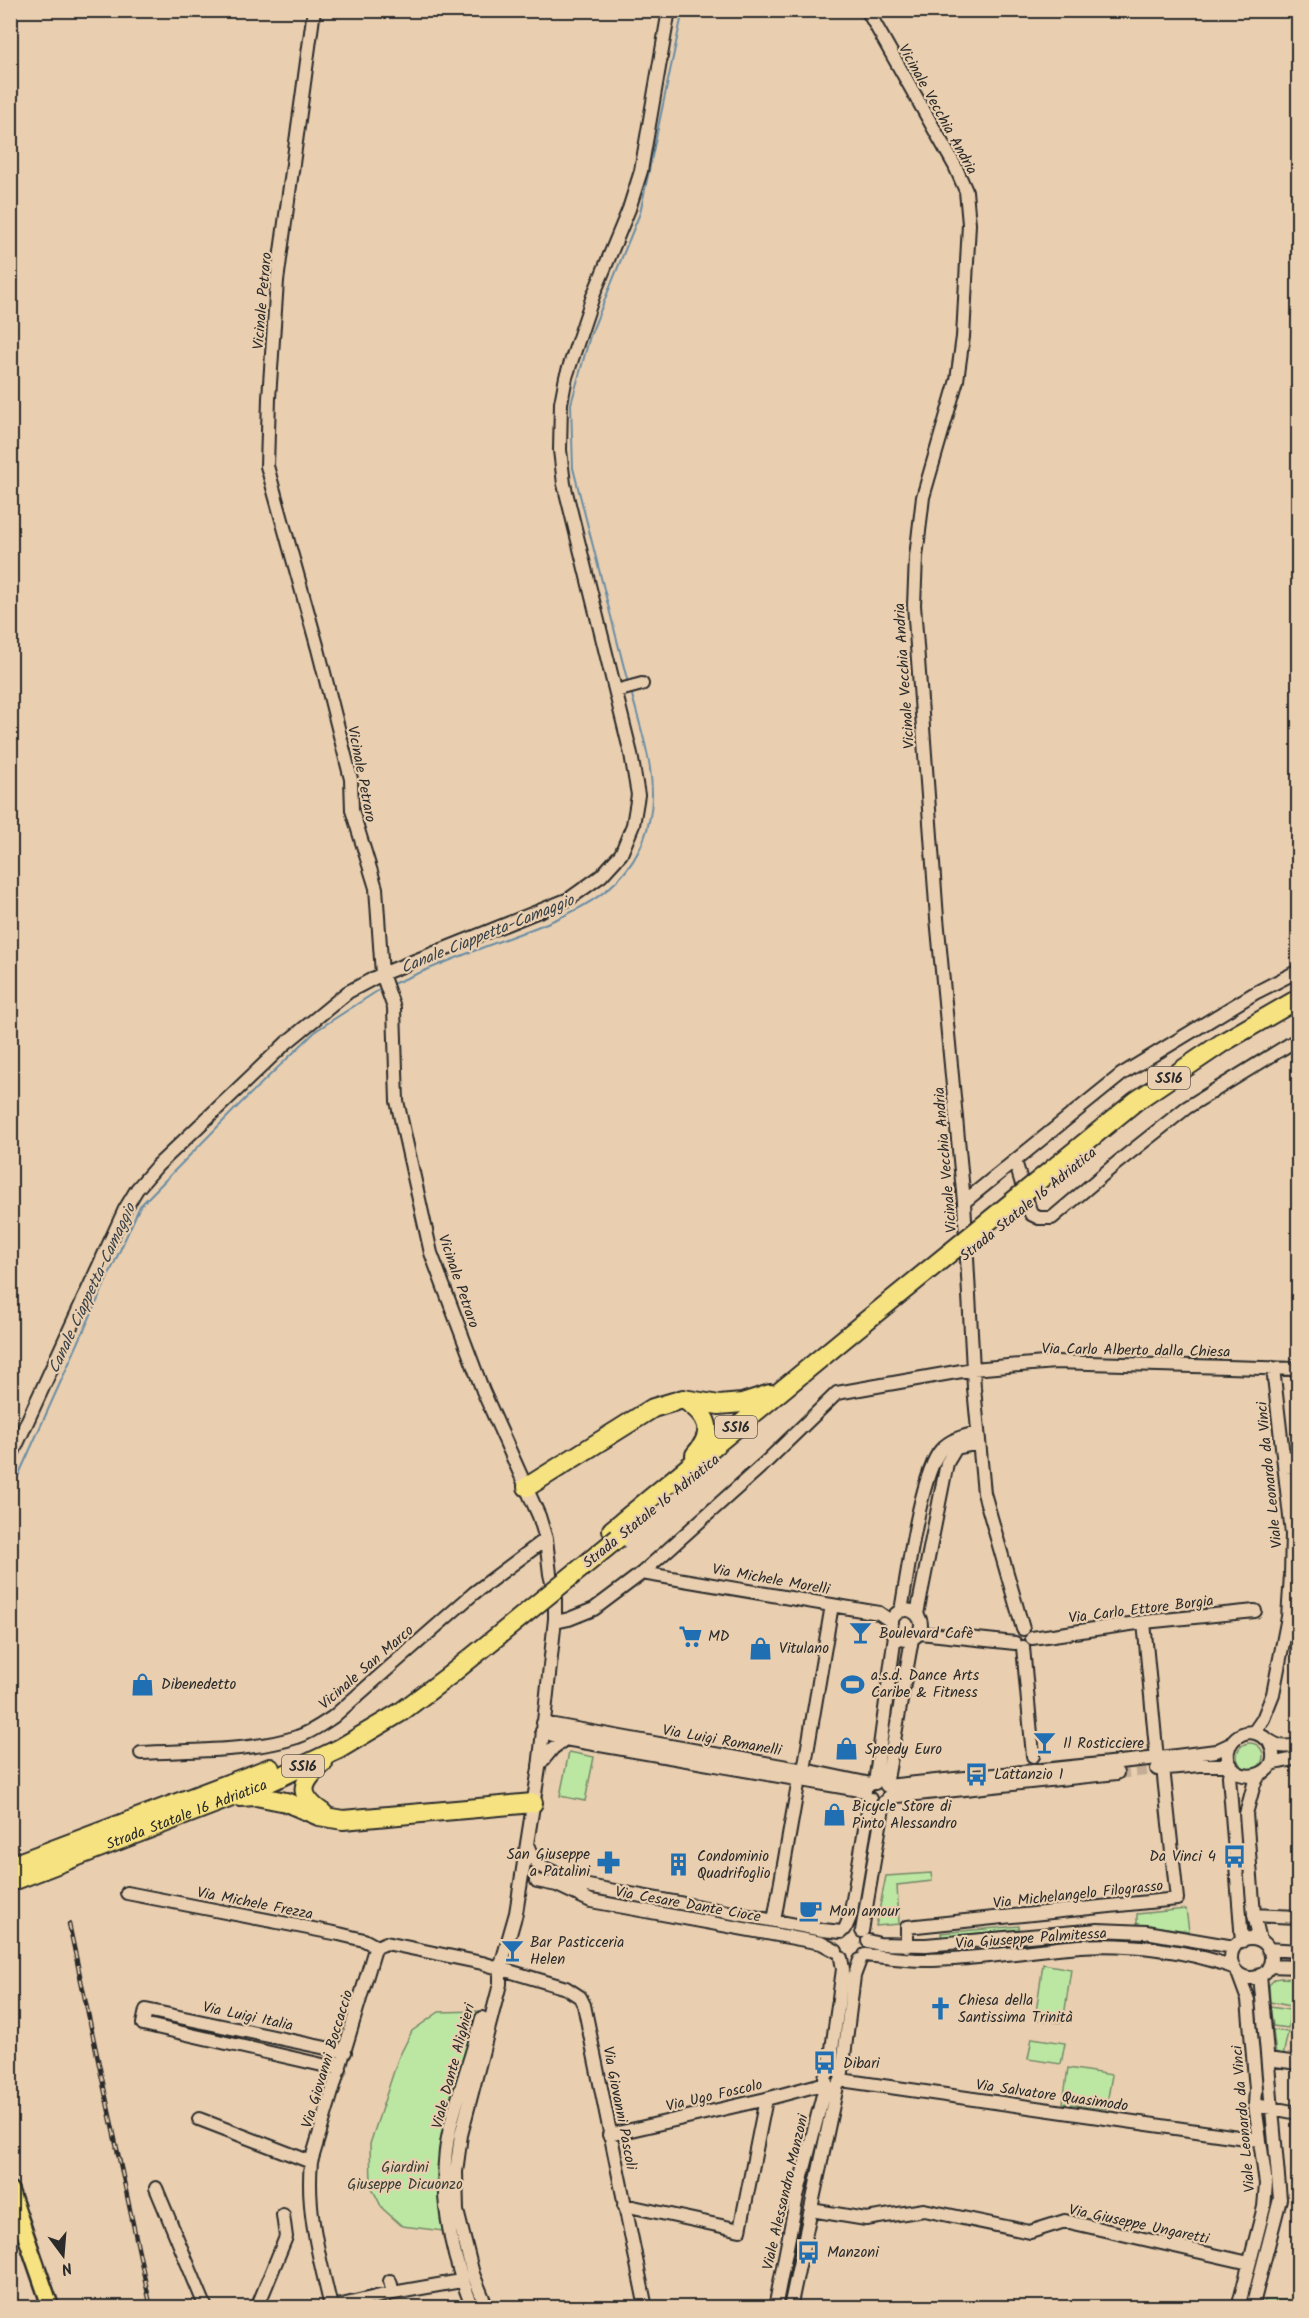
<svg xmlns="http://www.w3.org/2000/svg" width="1309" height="2318" font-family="Kalam,sans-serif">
<rect width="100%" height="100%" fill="#e9cfb0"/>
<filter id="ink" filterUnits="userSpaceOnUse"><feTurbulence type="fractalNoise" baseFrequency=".0167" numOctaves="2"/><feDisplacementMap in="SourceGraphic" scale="12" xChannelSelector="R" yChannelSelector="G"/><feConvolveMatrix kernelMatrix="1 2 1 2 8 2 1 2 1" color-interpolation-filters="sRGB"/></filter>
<g filter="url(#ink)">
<path fill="#bce7a3" stroke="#748967" stroke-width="1.5" d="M1237 1756a13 13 0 1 1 26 0a13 13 0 1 1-26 0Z
M569,1752L594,1757L585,1801L560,1796Z
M931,1873L932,1881L897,1885L899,1924L876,1926L886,1876Z
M1186,1909L1189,1931L1137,1924V1914Z
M1019,1926V1929L942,1937L941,1933Z
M1043,1964L1071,1969L1063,2023L1035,2019Z
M1281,1978L1295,1979L1291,2006L1270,2002L1269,1985L1275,1979Z
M1270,2007L1290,2010L1288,2028L1273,2026Z
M480,2011L462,2080L439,2149L443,2231L402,2226L382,2208L371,2186L370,2144L398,2059L412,2031L439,2012Z
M1273,2030L1288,2032L1283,2056L1276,2055Z
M1032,2038L1065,2043L1061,2064L1028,2059Z
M1068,2068L1112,2075L1106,2109L1063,2103Z
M1265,2300H1298V2307H1263Z"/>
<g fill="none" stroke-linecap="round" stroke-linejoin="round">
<path stroke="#6b8da4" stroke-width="2" d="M628,683L573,468L571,404L590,336L640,213L683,10
M390,985C424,971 457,957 492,944C559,918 635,899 650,817C658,775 641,731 631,691
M10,1494L140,1206L241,1103L317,1030L382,988"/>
<path stroke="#c3ae95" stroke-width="12" stroke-dasharray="12 6" stroke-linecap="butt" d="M1117,1773L1156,1769"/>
<defs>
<path id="minor" d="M314,10L277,281L269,398L267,466L318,649L351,779L352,810L376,888L382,974L394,1008L397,1101L431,1253L483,1391L539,1516L546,1539L550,1574L555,1595V1619L539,1768L516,1913L500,1969V1984L461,2135L456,2172L457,2211L473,2274L487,2308
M867,10L955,166L966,191L969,224L963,337L957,380L923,497L916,557L914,605L937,918L964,1202L974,1388L984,1493L1023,1629
M616,691L642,684
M1015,1161L1031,1214L1039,1218H1052L1118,1162L1186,1108L1298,1039
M964,1202L1122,1074L1255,993L1298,971
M1283,1458L1298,1457
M10,1459L125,1209L137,1189L157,1166L286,1043L348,992L382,974L569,899L601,876L621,854L633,825L638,795L631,754L564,484L560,450L561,403L566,377L593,296L629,209L641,171L669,10
M1285,1467L1298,1466
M642,1573L879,1613L892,1622
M891 1625a15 15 0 1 1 30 0a15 15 0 1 1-30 0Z
M901,1611C907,1577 921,1472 941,1450C950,1439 965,1436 978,1433
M917,1614L947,1463L956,1448L979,1443
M555,1622L569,1619L594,1609L642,1573L767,1461L837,1393L973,1369L1055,1362L1298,1369
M1144,1622L1157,1759
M920,1633L1015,1643
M1032,1638L1144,1622L1255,1611
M1023,1647L1033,1756
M543,1723L804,1770L871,1784
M542,1731L565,1739L865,1791
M1254,1732L1263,1719L1273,1694L1288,1617L1291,1575L1292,1534L1273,1368
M1268,1740C1292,1780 1223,1790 1228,1751C1229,1744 1235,1737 1242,1734C1258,1727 1266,1742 1280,1746C1286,1747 1293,1746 1298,1745
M141,1753C188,1750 252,1752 297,1737C310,1733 321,1725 333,1717L474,1593L546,1539
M1271,1764L1298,1758
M539,1765L553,1748L565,1739
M1231,1766L1229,1776L1242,1941
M1157,1769L1200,1765H1231
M804,1770L832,1605
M1259,1775L1254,1784L1246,1814L1254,1915L1260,1940
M875,1783L895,1635
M886,1785L912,1639
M887,1786L1168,1757L1216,1751L1231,1744
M888,1797L1117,1773
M527,1844L532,1857L540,1866L583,1885L823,1930L841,1932
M537,1881L557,1885L591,1901L821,1943L836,1951
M127,1893L339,1934L364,1940L377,1947
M1254,1915L1298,1917
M774,1921L799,1779
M845,1929L850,1917L870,1799
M862,1931L884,1802
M1231 1958a20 20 0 1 1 40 0a20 20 0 1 1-40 0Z
M868,1941L879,1944L926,1945L1098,1930L1146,1932L1234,1947
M907,1946V1927L1177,1899L1162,1758
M1268,1949L1298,1951
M865,1955C885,1957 905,1960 925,1960C977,1960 1028,1950 1080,1946C1131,1943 1186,1950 1233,1967
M1269,1966L1298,1967
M1268,2059L1298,2063
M340,2069L143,2024L146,2010L345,2052
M841,2080L1259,2140
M1255,2105L1298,2113
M199,2119L311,2162
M609,2135L766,2099L826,2083
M156,2188L206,2308
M624,2205L740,2230L766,2099
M811,2210L866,2219L924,2210L1030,2232L1065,2221L1249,2263
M390,2281L393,2293
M331,2307C320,2259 306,2212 311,2162L374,1952L377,1947L386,1943L482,1963L566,1988L580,1997L584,2005L646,2308
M257,2308L286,2237L283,2215
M329,2308L393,2293L461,2281
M473,2308C450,2253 436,2187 450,2128C459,2091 472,2055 482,2018
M775,2308L797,2196L826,2083L825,2077L829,2071L843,1969L841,1958
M790,2308L837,2086L841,2080L854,1976L860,1960
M1238,2308L1264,2207L1266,2184L1255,2105L1256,2089L1248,2000L1238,1973
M1252,2308L1280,2199L1260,1975"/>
<path id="major" d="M10,2190L51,2308"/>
<g id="highway">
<path d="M1049,1172L1136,1101L1222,1043L1298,999"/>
<path d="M685,1400C710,1417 715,1432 695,1455"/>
<path d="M527,1487L653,1408L683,1399L719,1405L742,1403L770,1394"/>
<path d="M612,1530L861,1325"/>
<path d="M240,1797L256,1796L286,1802L319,1816L343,1820L533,1803"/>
<path d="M323,1813C295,1794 302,1782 323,1763"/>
<path d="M10,1866L270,1768"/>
<path id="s1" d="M10,1882L263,1785L339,1749L401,1712L450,1675"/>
</g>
</defs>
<use href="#minor" stroke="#2b2b2b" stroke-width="16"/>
<use href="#major" stroke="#2b2b2b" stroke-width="20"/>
<use href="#highway" stroke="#2b2b2b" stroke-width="22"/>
<use href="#minor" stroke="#e9cfb0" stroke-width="12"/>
<use href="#major" stroke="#f6e281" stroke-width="15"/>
<use href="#highway" stroke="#f6e281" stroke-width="18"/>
<defs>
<path id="rail" d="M69,1924L151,2308"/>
</defs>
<use href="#rail" stroke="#2b2b2b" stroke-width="4.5"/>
<use href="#rail" stroke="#e9cfb0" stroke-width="2" stroke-dasharray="7" stroke-linecap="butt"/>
<defs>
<path id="highway-bridge" d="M861,1325L1049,1172
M450,1675L618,1538"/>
</defs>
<use href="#highway-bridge" stroke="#2b2b2b" stroke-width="22" stroke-linecap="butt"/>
<use href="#highway-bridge" stroke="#f6e281" stroke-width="18"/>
</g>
</g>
<defs>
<symbol id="bar-bare" viewBox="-9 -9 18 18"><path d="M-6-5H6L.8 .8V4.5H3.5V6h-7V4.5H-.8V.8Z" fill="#1f6fb2" stroke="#e9cfb0" stroke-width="2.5" paint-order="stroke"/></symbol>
<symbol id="supermarket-bare" viewBox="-9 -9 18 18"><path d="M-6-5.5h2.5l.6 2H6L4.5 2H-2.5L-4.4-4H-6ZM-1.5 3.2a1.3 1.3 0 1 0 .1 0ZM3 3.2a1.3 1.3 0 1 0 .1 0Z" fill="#1f6fb2" stroke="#e9cfb0" stroke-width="2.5" paint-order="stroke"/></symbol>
<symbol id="shop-bare" viewBox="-9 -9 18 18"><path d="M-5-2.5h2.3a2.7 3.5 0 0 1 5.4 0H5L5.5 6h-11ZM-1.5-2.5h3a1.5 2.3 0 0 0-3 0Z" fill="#1f6fb2" stroke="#e9cfb0" stroke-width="2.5" paint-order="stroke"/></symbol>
<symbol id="stadium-bare" viewBox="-9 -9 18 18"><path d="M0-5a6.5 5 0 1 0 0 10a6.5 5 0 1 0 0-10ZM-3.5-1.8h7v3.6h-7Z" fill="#1f6fb2" stroke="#e9cfb0" stroke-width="2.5" paint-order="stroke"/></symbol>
<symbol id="bus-bare" viewBox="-9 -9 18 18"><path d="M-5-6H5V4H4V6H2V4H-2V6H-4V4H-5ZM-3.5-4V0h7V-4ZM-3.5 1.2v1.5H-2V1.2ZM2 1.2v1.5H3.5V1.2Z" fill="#1f6fb2" stroke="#e9cfb0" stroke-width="2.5" paint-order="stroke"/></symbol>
<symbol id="pharmacy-bare" viewBox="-9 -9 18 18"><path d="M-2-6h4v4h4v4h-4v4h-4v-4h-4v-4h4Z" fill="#1f6fb2" stroke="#e9cfb0" stroke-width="2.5" paint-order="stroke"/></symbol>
<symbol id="building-bare" viewBox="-9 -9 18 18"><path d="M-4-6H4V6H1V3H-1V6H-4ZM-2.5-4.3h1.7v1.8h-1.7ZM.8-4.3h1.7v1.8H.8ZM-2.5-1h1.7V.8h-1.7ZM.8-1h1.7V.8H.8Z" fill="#1f6fb2" stroke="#e9cfb0" stroke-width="2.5" paint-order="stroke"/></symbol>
<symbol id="cafe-bare" viewBox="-9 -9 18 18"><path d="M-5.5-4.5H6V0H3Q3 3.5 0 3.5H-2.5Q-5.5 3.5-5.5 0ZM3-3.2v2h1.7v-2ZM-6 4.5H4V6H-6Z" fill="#1f6fb2" stroke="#e9cfb0" stroke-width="2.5" paint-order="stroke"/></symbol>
<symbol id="church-bare" viewBox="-9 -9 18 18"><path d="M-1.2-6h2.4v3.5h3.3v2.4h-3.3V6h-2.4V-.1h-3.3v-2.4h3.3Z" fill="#1f6fb2" stroke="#e9cfb0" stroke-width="2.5" paint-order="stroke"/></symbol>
</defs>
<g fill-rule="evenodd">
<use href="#bar-bare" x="844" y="1616" width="33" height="33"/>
<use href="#supermarket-bare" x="674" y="1620" width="33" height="33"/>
<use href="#shop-bare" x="744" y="1632" width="33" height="33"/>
<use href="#shop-bare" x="126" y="1668" width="33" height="33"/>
<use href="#stadium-bare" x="836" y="1668" width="33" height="33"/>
<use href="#bar-bare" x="1028" y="1726" width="33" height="33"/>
<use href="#shop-bare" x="830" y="1732" width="33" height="33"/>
<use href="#bus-bare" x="960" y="1758" width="33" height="33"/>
<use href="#shop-bare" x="818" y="1798" width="33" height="33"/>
<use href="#bus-bare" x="1218" y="1840" width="33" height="33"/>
<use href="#pharmacy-bare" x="592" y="1846" width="33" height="33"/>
<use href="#building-bare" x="662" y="1848" width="33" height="33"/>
<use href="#cafe-bare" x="794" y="1894" width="33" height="33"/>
<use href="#bar-bare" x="496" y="1934" width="33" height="33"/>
<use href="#church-bare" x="924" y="1992" width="33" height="33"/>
<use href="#bus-bare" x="808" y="2046" width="33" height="33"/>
<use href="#bus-bare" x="792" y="2236" width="33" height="33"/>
</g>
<g text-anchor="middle" stroke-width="4.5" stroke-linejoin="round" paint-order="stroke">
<g fill="#e9cfb0" stroke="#645c53" stroke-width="1.5">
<rect x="1148" y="1067" width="42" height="22" rx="4.5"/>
<rect x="715" y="1416" width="42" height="22" rx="4.5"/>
<rect x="282" y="1755" width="42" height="22" rx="4.5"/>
</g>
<g font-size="14" font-weight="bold" fill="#2b2b2b">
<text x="1169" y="1083">SS16</text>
<text x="736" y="1432">SS16</text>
<text x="303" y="1771">SS16</text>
</g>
<g font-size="15" fill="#2b2b2b" stroke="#e9cfb0">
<text transform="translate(938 109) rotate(61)" y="5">Vicinale Vecchia Andria</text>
<text transform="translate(262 301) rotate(-85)" y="5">Vicinale Petraro</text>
<text transform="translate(904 676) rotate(-94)" y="5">Vicinale Vecchia Andria</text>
<text transform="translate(362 774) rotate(79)" y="5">Vicinale Petraro</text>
<text transform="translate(945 1160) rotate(-95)" y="5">Vicinale Vecchia Andria</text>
<text transform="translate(1028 1204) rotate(-39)" y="5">Strada Statale 16 Adriatica</text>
<text transform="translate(459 1281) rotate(71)" y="5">Vicinale Petraro</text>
<text transform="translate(1136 1350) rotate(1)" y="5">Via Carlo Alberto dalla Chiesa</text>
<text transform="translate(1269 1475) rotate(-96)" y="5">Viale Leonardo da Vinci</text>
<text transform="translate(651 1511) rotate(-39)" y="5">Strada Statale 16 Adriatica</text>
<text transform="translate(771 1579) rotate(10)" y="5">Via Michele Morelli</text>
<text transform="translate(1141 1609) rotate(-7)" y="5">Via Carlo Ettore Borgia</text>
<text transform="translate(366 1667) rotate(-41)" y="5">Vicinale San Marco</text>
<text transform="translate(722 1740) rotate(10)" y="5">Via Luigi Romanelli</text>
<text dy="5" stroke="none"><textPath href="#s1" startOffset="189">Strada Statale 16 Adriatica</textPath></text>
<text transform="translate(1078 1894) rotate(-6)" y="5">Via Michelangelo Filograsso</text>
<text transform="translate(255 1903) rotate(11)" y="5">Via Michele Frezza</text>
<text transform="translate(688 1904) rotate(10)" y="5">Via Cesare Dante Cioce</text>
<text transform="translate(1031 1938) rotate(-4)" y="5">Via Giuseppe Palmitessa</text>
<text transform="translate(248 2016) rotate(12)" y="5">Via Luigi Italia</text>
<text transform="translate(327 2059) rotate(-73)" y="5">Via Giovanni Boccaccio</text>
<text transform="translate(453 2066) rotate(-75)" y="5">Viale Dante Alighieri</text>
<text transform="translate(714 2095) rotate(-13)" y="5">Via Ugo Foscolo</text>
<text transform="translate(1052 2095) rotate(8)" y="5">Via Salvatore Quasimodo</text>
<text transform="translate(620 2108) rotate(79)" y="5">Via Giovanni Pascoli</text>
<text transform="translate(1243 2119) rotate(-95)" y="5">Viale Leonardo da Vinci</text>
<text transform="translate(785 2192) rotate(-77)" y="5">Viale Alessandro Manzoni</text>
<text transform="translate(1139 2224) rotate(12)" y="5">Via Giuseppe Ungaretti</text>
</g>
<g font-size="15" fill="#2b2b2b" stroke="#e9cfb0" text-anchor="start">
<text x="879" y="1638">Boulevard Cafè</text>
<text x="708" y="1641">MD</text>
<text x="779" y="1653">Vitulano</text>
<text x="871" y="1680">a.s.d. Dance Arts<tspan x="871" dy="17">Caribe &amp; Fitness</tspan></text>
<text x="161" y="1689">Dibenedetto</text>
<text x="1063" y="1748">Il Rosticciere</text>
<text x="865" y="1754">Speedy Euro</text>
<text x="994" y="1779">Lattanzio 1</text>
<text x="852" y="1811">Bicycle Store di<tspan x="852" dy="17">Pinto Alessandro</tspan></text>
<text x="590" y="1859" text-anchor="end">San Giuseppe<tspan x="590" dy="17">a Patalini</tspan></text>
<text x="697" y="1861">Condominio<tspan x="697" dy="17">Quadrifoglio</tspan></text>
<text x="1216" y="1861" text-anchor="end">Da Vinci 4</text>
<text x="829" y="1916">Mon amour</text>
<text x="530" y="1947">Bar Pasticceria<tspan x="530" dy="17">Helen</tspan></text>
<text x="958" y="2005">Chiesa della<tspan x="958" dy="17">Santissima Trinità</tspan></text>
<text x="843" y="2068">Dibari</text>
<text x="827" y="2257">Manzoni</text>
</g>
<g font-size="15" fill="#3a3e37" stroke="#e9cfb0">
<text x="405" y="2172">Giardini<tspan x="405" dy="17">Giuseppe Dicuonzo</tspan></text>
</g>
<g font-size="16" font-style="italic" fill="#3b4349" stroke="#e9cfb0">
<text transform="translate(487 933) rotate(-22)" y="6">Canale Ciappetta-Camaggio</text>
<text transform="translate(91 1288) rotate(-65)" y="6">Canale Ciappetta-Camaggio</text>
</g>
</g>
<rect width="1309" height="2318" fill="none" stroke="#e9cfb0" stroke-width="36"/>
<rect x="18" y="18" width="1273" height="2282" fill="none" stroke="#2b2b2b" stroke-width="2" filter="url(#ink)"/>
<g transform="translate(63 2255) rotate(164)" stroke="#e9cfb0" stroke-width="4.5" paint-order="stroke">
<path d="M0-4.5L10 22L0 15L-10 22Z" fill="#2b2b2b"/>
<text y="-9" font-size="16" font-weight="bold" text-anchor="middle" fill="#2b2b2b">N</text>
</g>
</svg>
